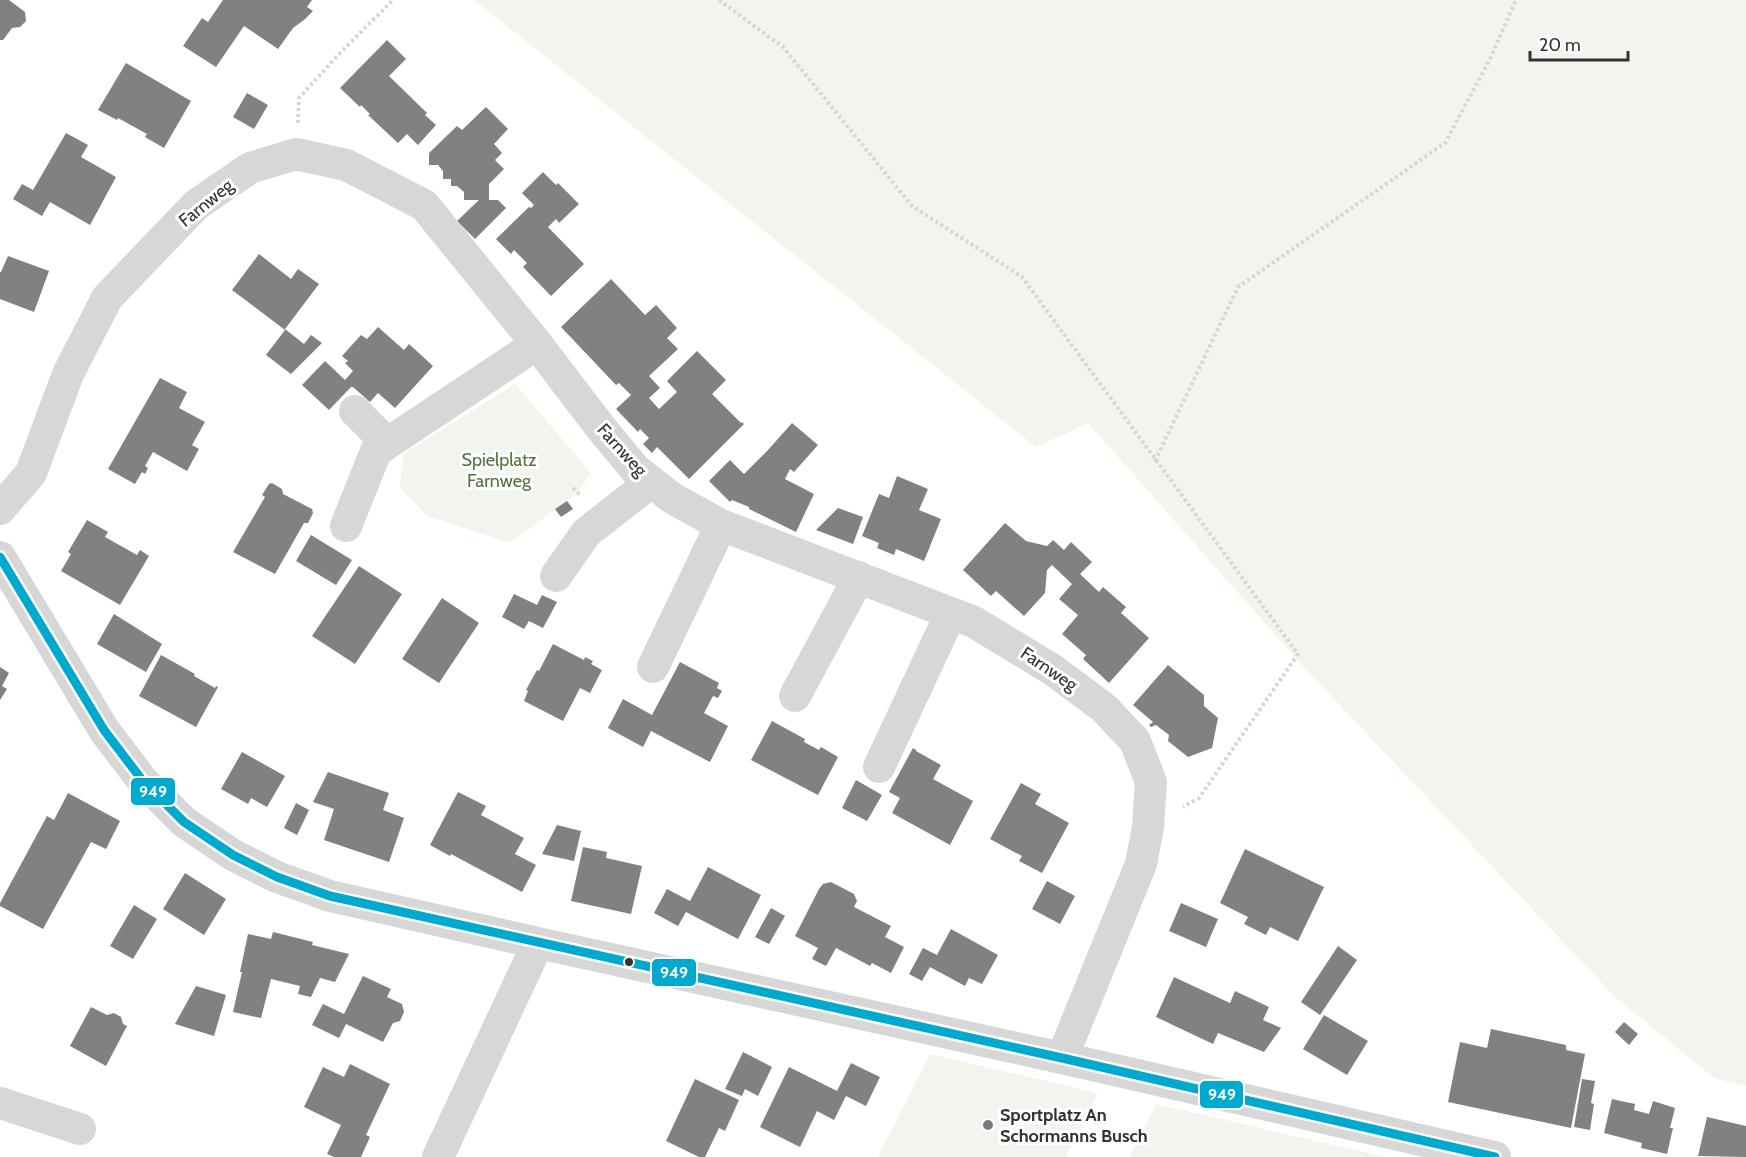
<svg xmlns="http://www.w3.org/2000/svg" width="1746" height="1157" font-family="Cabin,sans-serif">
<rect width="100%" height="100%" fill="#fff"/>
<path fill="#f1f5ed" d="M474,0H1746V1086L1714,1078L1615,997L1303,666L1088,423L1036,447Z
M515,384L591,473L576,494L510,543L427,516L400,488L403,454Z
M930,1054L1098,1093L1066,1157H878Z
M1156,1104L1385,1157H1130Z"/>
<path fill="#818181" d="M0,0H9L25,12L26,21L20,27L12,28L3,40H0Z
M223,0H312L307,7L313,11L304,20L293,28L278,49L244,26L216,67L183,46L202,18L208,22Z
M387,40L406,59L389,76L427,113L425,115L436,125L418,145L407,134L398,143L368,115L370,114L361,105L360,107L340,88Z
M126,63L191,101L164,148L145,137L147,134L118,118L117,120L98,110Z
M247,93L268,105L254,129L233,117Z
M486,107L508,129L494,144L502,153L495,160L504,169L489,184V200H498L506,208L475,239L457,221L479,200H464V192L457,186H451V179H443V171L438,165H429V153L457,126L462,130Z
M66,133L88,145L81,157L116,177L90,225L50,202L42,216L13,199L22,184L33,190Z
M543,172L556,185L558,183L579,204L559,223L556,219L548,227L584,264L551,296L523,267L527,263L514,250L511,254L496,239L529,207L531,208L534,205L522,193Z
M259,254L291,279L298,269L319,284L285,329L304,344L311,335L322,343L291,374L266,355L285,330L232,290Z
M8,256L49,271L34,312L0,299V272H1Z
M611,279L645,315L656,305L677,328L667,338L678,349L649,376L660,388L649,398L659,409L677,392L667,381L697,351L726,380L712,394L741,423L742,422L744,424L689,479L657,447L652,453L643,444L649,438L640,429L638,432L616,409L631,395L619,383L616,385L561,327Z
M378,327L404,350L409,344L433,366L395,408L378,393L370,402L353,387H351L329,410L302,385L325,361L345,380L353,371L345,363L348,361L342,356L361,335L367,339Z
M160,378L187,392L179,408L205,422L192,445L199,449L187,471L153,452L145,466L148,468L145,474L142,472L135,484L108,469Z
M792,423L818,445L794,472L790,469L785,479L814,494L796,532L749,509V507L732,500L730,502L709,481L730,460L744,474L768,450Z
M897,476L928,489L919,510L941,519L924,561L896,549L894,555L877,548L879,543L862,536L879,494L889,498Z
M272,483L282,489L283,494L312,509L313,513L308,523H304L275,574L233,552L265,497L262,495L269,484Z
M567,501L573,509L561,517L555,509Z
M838,508L863,517L853,544L816,530Z
M87,520L108,532L105,537L137,555L140,550L149,556L120,605L61,571L71,554L68,552Z
M1005,523L1026,541L1047,546L1053,540L1064,550L1071,542L1092,562L1080,574L1099,592L1103,587L1126,607L1121,613L1149,638L1109,683L1083,659L1086,655L1062,634L1078,615L1059,599L1072,584L1052,565L1047,570L1045,593L1024,616L996,591L991,596L963,570Z
M311,535L352,560L336,585L296,561Z
M359,566L402,594L355,664L312,636Z
M514,594L537,605L542,595L557,602L543,628L529,621L524,629L502,617Z
M442,598L479,623L439,683L402,659Z
M114,614L162,644L146,672L97,644Z
M553,644L584,660L585,657L593,661L591,664L602,670L590,693L580,688L563,721L524,701L528,691L526,690L537,670L539,671Z
M161,655L195,674L194,676L215,688L216,686L218,687L196,727L139,696Z
M680,662L719,683L717,688L722,691L718,698L713,696L704,713L728,726L710,762L651,731L643,747L608,728L623,699L652,715Z
M1168,665L1204,695V706L1218,718L1212,748L1188,757L1168,741L1169,735L1156,725L1151,727L1149,725L1153,722L1133,705Z
M0,667L9,673L2,686L7,689L0,700Z
M772,721L805,739L804,742L819,750L821,747L838,757L818,795L751,760Z
M913,748L916,750V751L941,765L933,779L973,801L950,845L892,813L900,798L889,792Z
M242,752L285,776L267,807L251,798L248,804L221,789Z
M328,772L389,793L383,810L404,818L389,862L324,840L334,809L313,802Z
M856,780L882,795L867,821L842,808Z
M1021,783L1041,794L1035,804L1069,823L1042,873L1019,861L1022,856L990,839Z
M458,792L486,806L481,815L524,838L515,854L536,865L522,892L451,854L450,856L430,845Z
M68,793L120,821L106,849L91,842L43,929L0,906V903L47,816L54,820Z
M296,803L309,810L297,835L284,828Z
M557,825L581,831L574,861L542,854Z
M583,847L607,852L606,858L642,866L631,914L571,901Z
M1245,849L1324,887L1298,941L1270,927L1266,935L1244,924L1248,917L1220,903Z
M708,867L761,895L738,939L686,912L678,926L654,913L667,889L690,901Z
M185,873L226,899L204,935L163,909Z
M1047,881L1075,896L1060,924L1032,909Z
M831,882L854,894L857,901L854,907L891,926L885,937L904,947L891,973L872,963L870,966L836,948L826,966L812,959L818,948L795,936L819,889L823,884Z
M1181,903L1218,919L1206,947L1169,931Z
M134,905L157,919L133,959L110,946Z
M771,908L785,916L769,944L755,937Z
M951,929L998,955L982,984L969,978L965,986L930,967L922,981L909,974L923,948L937,955Z
M273,932L313,942L312,945L349,954L335,982L320,978L311,997L298,994L300,986L271,979L261,1018L233,1012L242,972H240L248,934L271,939Z
M1338,946L1357,960L1320,1015L1301,1002Z
M363,976L391,989L387,997L402,1004L404,1012L400,1021L393,1023L383,1042L346,1024L339,1038L312,1025L323,1004L344,1014Z
M1174,977L1230,1003L1235,991L1269,1007L1263,1020L1281,1028L1264,1052L1218,1033L1213,1044L1156,1017Z
M196,986L226,995L214,1036L175,1024Z
M91,1007L107,1015L114,1013L121,1017L123,1024L127,1026L106,1066L70,1046Z
M1324,1015L1368,1041L1347,1075L1303,1049Z
M1624,1022L1638,1034L1629,1045L1615,1032Z
M1491,1029L1566,1045V1050L1585,1054L1571,1128L1448,1102L1460,1042L1487,1048Z
M743,1052L772,1067L758,1096L745,1089L742,1096L725,1089Z
M851,1063L880,1077L866,1106L846,1096L834,1120L817,1111L800,1147L760,1127L789,1067L837,1091Z
M350,1064L390,1084L366,1135L370,1137L361,1157H334L327,1154L341,1125L304,1107L323,1067L344,1077Z
M695,1079L739,1100L725,1131L719,1128L705,1157H699L666,1141Z
M1582,1079L1595,1081L1591,1103L1594,1104L1590,1130L1574,1127Z
M1612,1099L1635,1104L1634,1110L1649,1114L1653,1101L1675,1108L1670,1128H1673L1667,1154L1641,1148L1642,1143L1604,1133Z
M1707,1117L1746,1126V1157L1698,1156Z"/>
<g fill="none" stroke-linecap="round" stroke-linejoin="round">
<path stroke="#d6d6d6" stroke-width="4" stroke-dasharray="3 3" stroke-linecap="butt" d="M719,0L783,47L912,206L1022,277L1298,654L1199,798L1183,807
M298,123L299,98L340,53L393,0
M1155,461L1238,287L1445,143L1490,59L1516,0
M573,488L581,496"/>
<path stroke="#d7d7d7" stroke-width="32" d="M355,411L378,434L384,446
M0,509L31,473L68,374L107,298L196,205L250,168L296,154L346,165L424,205L537,344L601,428L635,469L672,498L721,525L974,622L1053,670L1104,708L1135,741L1151,782L1148,827L1141,864L1062,1058
M346,526L376,451L537,344
M0,557L104,730L142,780L184,822L233,855L277,877L330,896L538,943L1062,1058L1495,1157
M556,576L586,533L651,482
M653,667L721,525
M795,696L859,577
M879,767L951,613
M0,1103L80,1129
M438,1157L538,943"/>
<defs>
<path id="bus-1" d="M0,557L104,730L142,780L184,822L233,855L277,877L330,896L1062,1058L1495,1157"/>
</defs>
<use href="#bus-1" stroke="#fff" stroke-width="14"/>
<use href="#bus-1" stroke="#00a9ce" stroke-width="9"/>
</g>
<circle fill="#333" stroke="#fff" stroke-width="2" cx="629" cy="962" r="5"/>
<circle fill="#7a7a7a" stroke="#fff" stroke-width="2" cx="988" cy="1125" r="6"/>
<g text-anchor="middle" stroke-width="6" stroke-linejoin="round" paint-order="stroke">
<g font-size="18" fill="#333" stroke="#fff">
<text transform="translate(206 203) rotate(-39)" y="6">Farnweg</text>
<text transform="translate(622 450) rotate(48)" y="6">Farnweg</text>
<text transform="translate(1049 669) rotate(34)" y="6">Farnweg</text>
</g>
<g font-size="18" fill="#56703f" stroke="#fff">
<text x="499" y="466">Spielplatz<tspan x="499" dy="21">Farnweg</tspan></text>
</g>
<g font-size="18" font-weight="bold" fill="#333" stroke="#fff" text-anchor="start">
<text x="1000" y="1121">Sportplatz An<tspan x="1000" dy="21">Schormanns Busch</tspan></text>
</g>
</g>
<g stroke="#fff" stroke-width="2">
<rect x="130" y="777" width="46" height="29" rx="6" fill="#00a9ce"/>
<rect x="651" y="958" width="46" height="29" rx="6" fill="#00a9ce"/>
<rect x="1199" y="1080" width="45" height="29" rx="6" fill="#00a9ce"/>
</g>
<g font-size="16" text-anchor="middle" font-weight="bold" fill="#fff">
<text x="153" y="797">949</text>
<text x="674" y="978">949</text>
<text x="1222" y="1100">949</text>
</g>
<path d="M1530 51v9h98v-9" fill="none" stroke="#333333" stroke-width="3"/>
<text x="1539" y="51" font-size="18" fill="#333333" stroke="#ffffff" stroke-width="4.5" paint-order="stroke">20 m</text>
</svg>
